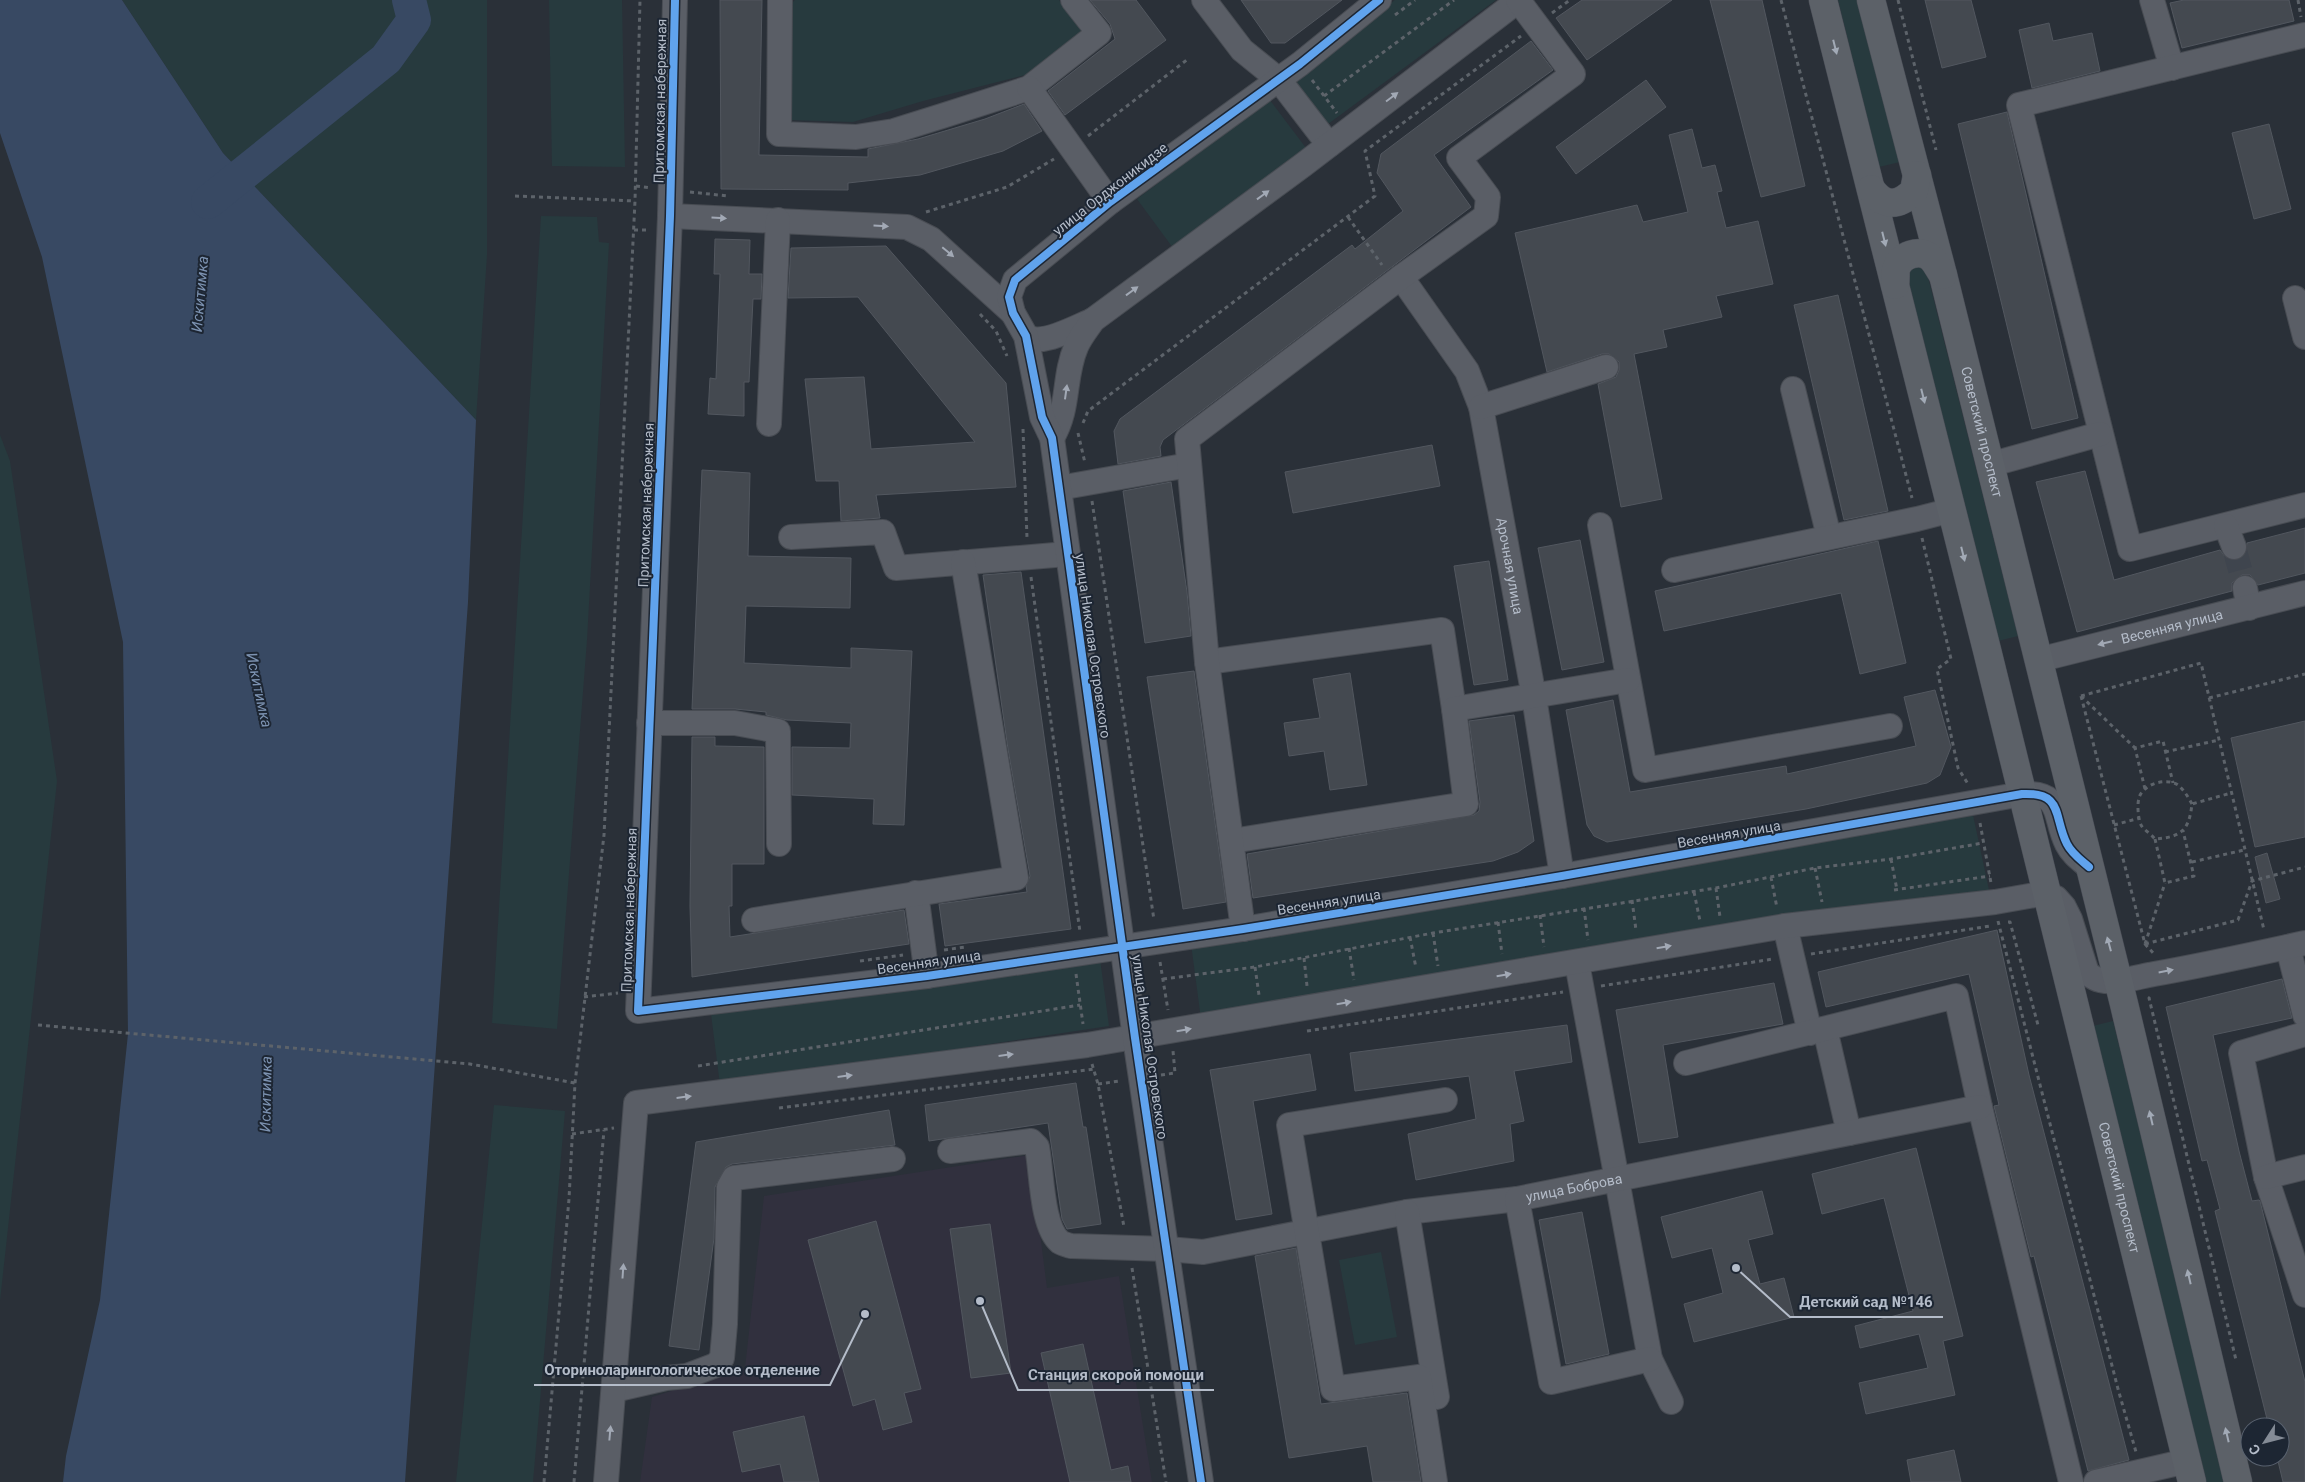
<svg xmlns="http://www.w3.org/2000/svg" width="2305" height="1482" font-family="Roboto,sans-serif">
<rect width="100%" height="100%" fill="#2a3038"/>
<path fill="#31303e" d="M1030,1155L1047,1288L1119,1276L1152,1482H640L652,1397L745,1368L764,1196Z"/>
<path fill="#273a3e" d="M122,0H487V255L476,420L223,153Z
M549,0H622L625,167L552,166Z
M795,0H1059L1083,31L1025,75L923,101L853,122L788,120L791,4Z
M1395,0H1496L1324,127L1288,79Z
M1838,0H1859L1900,162L1879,167Z
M1269,99L1306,148L1173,248L1137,199Z
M541,216L597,217L599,242L609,243L587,640L557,1029L492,1023Z
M1916,267H1922L1927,273L2018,636L1998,641L1907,278L1910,269Z
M0,435L10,461L57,781L0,1301Z
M1973,815L1989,890L1201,1019L1191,944Z
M1098,944L1109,1026L720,1085L710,1006Z
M2113,1021L2226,1482H2206L2093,1026Z
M494,1105L565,1111L533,1482H456Z
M1381,1252L1397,1337L1355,1345L1339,1260Z"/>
<path fill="#384963" d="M0,0H122L223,153L476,420L468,602L405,1482H63L66,1456L100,1300L128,1034L123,642L42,257L0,133Z"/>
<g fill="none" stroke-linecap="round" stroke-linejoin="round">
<path stroke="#384963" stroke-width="34" d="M208,202L386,59L414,20L409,0"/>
</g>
<path fill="#444950" stroke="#52575f" d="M720,0H762L759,155L868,157V149L918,139L985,119L1024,104L1042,131L1003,151L920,175L848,183V190L721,189Z
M1090,0H1136L1166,40L1065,115L1048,91L1115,39L1110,24Z
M1241,0H1342L1285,43H1271Z
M1582,0H1672L1587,60L1556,18Z
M1710,0H1762L1805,186L1761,197Z
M1925,0H1971L1986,57L1942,68Z
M2184,0H2289L2294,21L2182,48L2170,3Z
M2049,23L2053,41L2092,33L2100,71L2032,88L2019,30Z
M1531,41L1553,70L1434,155L1471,207L1163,440L1160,447L1161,456L1118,464L1114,431L1120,419L1352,245L1355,249L1403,211L1377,173L1381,154Z
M1646,80L1666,107L1576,174L1556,147Z
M2007,112L2078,418L2032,429L1958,124Z
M2269,124L2291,209L2254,219L2232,133Z
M1692,129L1702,168L1715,165L1722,191L1717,192L1726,228L1758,221L1773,284L1716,296L1722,317L1663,330L1667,347L1634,354L1662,499L1621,507L1598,384L1616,377L1619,370V362L1609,354H1602L1547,372L1515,233L1637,205L1643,222L1688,212L1669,135Z
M715,239L750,240L749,274H762L761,299H753L749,382H744V416L708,414L710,378L716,379L720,274H714Z
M886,246L1006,383L1016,487L876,495L880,518L841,521L839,481H816L805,379L864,377L871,449L975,442L858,297L788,298L791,248Z
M1838,295L1888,511L1844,520L1794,305Z
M1432,445L1440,486L1293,513L1285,472Z
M702,470L750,473L748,556L851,558L850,608L746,606L744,663L851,668V648L912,651L904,825L873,824L874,799L792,795V747L850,748L851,723L787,720L766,715V712L735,709H692Z
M2085,471L2114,580L2220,550L2226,558L2238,560L2245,555L2247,543L2305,528V573L2258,585L2250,575H2242L2232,583V591L2077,632L2036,482Z
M1171,482L1187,592L1191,636L1145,643L1123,491Z
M1580,540L1604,662L1562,670L1538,548Z
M1878,541L1906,663L1860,674L1841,593L1664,631L1655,591Z
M1489,561L1508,680L1474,685L1454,566Z
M1021,572L1071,929L945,946L939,904L1027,892L1026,886L1030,876L1008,749L983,575Z
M1194,671L1226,902L1183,909L1147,677Z
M1350,673L1367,785L1330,790L1324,751L1289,756L1284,723L1320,718L1313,679Z
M1935,690L1951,747L1940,775L1927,783L1806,809L1607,842L1594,836L1587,825L1566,710L1613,700L1630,792L1786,766L1787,774L1916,746L1904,697Z
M1514,715L1534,841L1518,852L1493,861L1253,898L1247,854L1474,815L1479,811L1480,802L1469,721Z
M2305,721V837L2255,847L2231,738Z
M692,737H715V746L764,747V864H732V906H729L730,937L904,910L909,944L692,977L690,906Z
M2267,853L2280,899L2266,903L2255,857Z
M1997,930L2029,1075L2129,1460L2088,1471L2034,1256L2031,1257L1994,1106L1999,1105L1969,974L1826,1007L1818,972Z
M2282,979L2292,1018L2213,1035L2239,1151L2252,1201L2259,1200L2260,1201L2305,1382V1482H2283L2277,1457H2280V1427H2269L2215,1211L2220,1209L2207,1160L2202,1161L2166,1007Z
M1774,983L1783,1024L1663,1045L1678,1137L1639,1143L1616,1010Z
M1567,1025L1572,1062L1514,1071L1524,1121L1510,1124L1514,1161L1416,1180L1408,1134L1476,1119L1469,1076L1355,1091L1350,1053Z
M1310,1054L1316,1090L1253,1101L1272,1214L1236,1220L1210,1070Z
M1076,1083L1083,1127H1086L1101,1224L1067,1229L1062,1219L1048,1123L929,1141L925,1105Z
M889,1110L895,1145L732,1164L726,1167L715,1187L714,1238L699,1350L669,1346L696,1142Z
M1916,1148L1963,1336L1943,1341L1955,1395L1866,1414L1859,1383L1928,1368L1919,1334L1860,1348L1855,1326L1913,1311L1884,1198L1822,1214L1812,1174Z
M1762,1191L1773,1234L1748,1240L1760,1284L1784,1278L1794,1317L1694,1342L1684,1304L1723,1293L1712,1248L1672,1258L1661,1217Z
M1582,1212L1609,1354L1566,1364L1539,1220Z
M876,1221L921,1389L904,1393L912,1422L883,1430L875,1399L853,1406L808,1240Z
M990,1224L1011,1373L971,1378L950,1229Z
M1296,1248L1321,1404L1407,1393L1421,1482H1373L1367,1446L1289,1458L1255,1256Z
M1083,1344L1111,1470L1128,1466L1131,1482H1070L1041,1353Z
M804,1416L819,1482H784L780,1464L742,1472L733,1432Z
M1954,1450L1961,1482H1911L1907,1460Z"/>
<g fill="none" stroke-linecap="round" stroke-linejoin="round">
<path stroke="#3f454e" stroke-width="24" stroke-dasharray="24 12" stroke-linecap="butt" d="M2234,547L2245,588"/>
<defs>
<g id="minor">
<path d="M675,0L670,216L638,1011L927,976L1243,929L1562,876L2022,794C2064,792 2053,816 2067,844C2072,854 2081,860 2089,867"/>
<path d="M780,0L779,134L856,137L894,131L942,116L1029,88L1099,33L1073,0"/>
<path d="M1204,0L1242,50L1279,80L1329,145"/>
<path d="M2152,0L2172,68"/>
<path d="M2305,35L2019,105L2130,549L2305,505"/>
<path d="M1029,88L1110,202"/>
<path d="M670,216L907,227L931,239L1013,313"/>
<path id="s1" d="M1401,277L1467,371L1481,407L1534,697L1562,876"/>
<path d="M2295,298L2305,337"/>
<path d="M1026,336C1041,347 1076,327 1093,320"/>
<path d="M1793,389L1829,537"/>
<path d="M1481,407L1606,367"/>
<path d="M769,424L778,220"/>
<path d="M1052,438C1070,408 1063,377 1076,347C1080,337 1087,329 1093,320L1303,165L1519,0"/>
<path d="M1989,465L2100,434"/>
<path d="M1059,488L1189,465"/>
<path d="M1600,525L1645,770L1890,726"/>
<path d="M2226,526L2234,547"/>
<path d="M791,537L883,532L896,568L1067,554"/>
<path d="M1674,570L1917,519L1952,510"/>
<path d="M2245,588L2249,608"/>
<path id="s2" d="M2038,660L2305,593"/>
<path d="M1207,662L1442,630L1454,709"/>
<path d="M649,723H735L778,731L779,844"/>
<path d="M1232,841L1466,804L1454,709L1628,680"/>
<path d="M916,893L927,976"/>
<path d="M754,920L1016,878L963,562"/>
<path d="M1785,926L1810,1033"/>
<path d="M1243,929L1207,662L1187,439L1401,277L1486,216L1488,197L1459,158L1573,74L1518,0"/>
<path d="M2288,947L2305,1015"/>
<path d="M1577,963L1650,1359L1671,1402"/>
<path d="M1825,1029L1849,1133"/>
<path d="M2305,1034L2241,1053L2266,1177L2305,1295"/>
<path d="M1686,1063L1956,996L1980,1107L2071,1482"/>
<path id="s3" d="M950,1151L1031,1141L1037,1147C1042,1171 1041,1226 1060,1242C1063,1244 1068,1245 1071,1246L1167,1249L1203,1252L1407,1212L1517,1199L1980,1107"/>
<path d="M2266,1177L2305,1167"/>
<path d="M1517,1199L1551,1382L1650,1359"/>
<path d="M1407,1212L1437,1397"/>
<path d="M614,1390L666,1378L687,1376L716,1365L722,1358L725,1324L729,1187L734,1178L893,1159"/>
<path d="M606,1482L636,1103L1087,1045L1785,926L1995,902L2046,893L2056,898L2064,907L2070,919L2087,973C2091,976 2095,979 2100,980C2117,984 2137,977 2154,974C2205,965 2255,954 2305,943"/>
<path d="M1201,1482L1135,1038L1052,438L1042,417L1026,336L1013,313L1009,297L1015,280L1110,202L1300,64L1379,0"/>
<path d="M1435,1482L1419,1377L1333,1389L1289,1125L1445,1100"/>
<path d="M2096,1482L2187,1461"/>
</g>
<g id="major">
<path id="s4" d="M1823,0L1987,650L2192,1482"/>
<path id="s5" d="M1871,0L1943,275L2124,1004L2238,1482"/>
<path d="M1871,189C1884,207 1898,207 1914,191L1917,175"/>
<path d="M1895,285C1896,280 1895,274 1896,269C1900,255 1920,248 1931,258C1936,262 1939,270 1943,275"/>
</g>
</defs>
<use href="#minor" stroke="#484c53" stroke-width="26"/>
<use href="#major" stroke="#484c55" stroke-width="29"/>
<path stroke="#5d636a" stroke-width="3" stroke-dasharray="4 4" stroke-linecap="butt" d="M1781,0L1912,498
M1898,0L1936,150
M2298,0L2301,17
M1552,13L1570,0
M1395,15L1415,0
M1312,80L1337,113
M1324,96L1454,0
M1088,136L1188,59
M636,186L651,188
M690,192L728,196
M515,196L635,201
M926,212L1007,187L1054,159
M1348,217L1382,265
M634,230H650
M980,314L996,331L1007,356
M1083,423L1088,411L1375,196L1365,151L1521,36
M1023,429L1027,538
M1078,433L1085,463
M1092,501L1154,920
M1922,538L1951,659L1937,669L1958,768L1968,784
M1031,577L1080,932
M2081,696L2145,944L2154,954
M2081,696L2201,663L2264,930
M2081,696L2135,748
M2209,698L2305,674
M2165,752L2219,740
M2145,789L2135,748L2163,741L2173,783
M2192,804C2188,797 2184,790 2178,785C2166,777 2143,784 2139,798C2137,805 2138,818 2141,825C2144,830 2151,834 2155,839C2182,837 2189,830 2192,804L2231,793
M1980,823L1991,883
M2114,825L2140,818
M2155,839L2165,883L2194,876L2183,831
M1891,859L1897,890
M2192,862L2244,850
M1815,868L1822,902
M1771,877L1777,908
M1716,888L1720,917
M1894,890L1990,876
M1694,892L1700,921
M1632,900L1636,930
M1584,908L1588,940
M1540,915L1544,947
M1998,921L2118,1389L2136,1452
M1498,922L1502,954
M2008,922H2010L2038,1025
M1433,933L1438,966
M1410,937L1416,968
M2145,944L2238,920L2252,881L2305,867
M2145,944L2165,883
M1349,948L1354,980
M944,950L965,947
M1811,954L1990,926
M1304,958L1307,986
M860,961L903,955
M1160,962L1168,1010
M1255,967L1259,995
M1076,974L1083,1024
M1163,979L1255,967L1433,933L1716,888L1815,868L1891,859L1983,843
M1601,986L1773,959
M584,997L618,993
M2150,997L2149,998L2236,1360
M38,1025L470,1064L575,1083
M1307,1031L1563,992
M1092,1064L1098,1084L1124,1227
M698,1066L1080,1005
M1161,1075L1175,1073L1173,1051
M1098,1084L1120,1081
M779,1108L1094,1069
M572,1134L614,1128
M1132,1268L1166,1482
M544,1482L569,1199L575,1083L604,835L635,201L640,0
M574,1482L604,1130"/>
<use href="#minor" stroke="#5a5e66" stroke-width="24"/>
<use href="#major" stroke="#5c6168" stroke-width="28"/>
<defs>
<path id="cycleway" d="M675,0L670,216L638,1011L927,976L1243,929L1562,876L2022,794C2064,792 2053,816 2067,844C2072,854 2081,860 2089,867
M1201,1482L1135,1038L1052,438L1042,417L1026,336L1013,313L1009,297L1015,280L1110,202L1300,64L1379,0"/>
</defs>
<use href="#cycleway" stroke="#1d2633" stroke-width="11"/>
<use href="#cycleway" stroke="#60a3ed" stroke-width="8"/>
</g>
<defs><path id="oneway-solid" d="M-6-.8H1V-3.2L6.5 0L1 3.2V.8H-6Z" transform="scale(1.25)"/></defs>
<g fill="#a2aab6">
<use href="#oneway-solid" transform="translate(1835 47) rotate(76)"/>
<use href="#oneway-solid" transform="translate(1884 239) rotate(76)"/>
<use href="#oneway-solid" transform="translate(1923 396) rotate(76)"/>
<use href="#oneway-solid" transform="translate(1963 554) rotate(76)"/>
<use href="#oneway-solid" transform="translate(2109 944) rotate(-105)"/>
<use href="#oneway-solid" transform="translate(2151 1118) rotate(-103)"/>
<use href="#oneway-solid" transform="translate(2189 1277) rotate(-103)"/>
<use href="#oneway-solid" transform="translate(2227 1435) rotate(-103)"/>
</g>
<g fill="#a2a9b5">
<use href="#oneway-solid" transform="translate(1392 97) rotate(-37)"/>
<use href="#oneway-solid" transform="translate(1263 195) rotate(-36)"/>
<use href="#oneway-solid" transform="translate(719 218) rotate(3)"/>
<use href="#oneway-solid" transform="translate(881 226) rotate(3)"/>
<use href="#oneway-solid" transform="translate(948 252) rotate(40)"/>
<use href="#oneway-solid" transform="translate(1132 291) rotate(-36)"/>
<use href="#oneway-solid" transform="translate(1066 392) rotate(-82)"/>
<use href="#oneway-solid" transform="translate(2105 643) rotate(166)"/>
<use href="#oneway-solid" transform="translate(1664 947) rotate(-10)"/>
<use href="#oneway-solid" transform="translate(2166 971) rotate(-11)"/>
<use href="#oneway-solid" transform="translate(1504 975) rotate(-10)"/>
<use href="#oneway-solid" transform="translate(1344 1003) rotate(-10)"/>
<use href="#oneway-solid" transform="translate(1184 1030) rotate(-10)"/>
<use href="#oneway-solid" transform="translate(1006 1055) rotate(-7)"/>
<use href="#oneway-solid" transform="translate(845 1076) rotate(-7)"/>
<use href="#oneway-solid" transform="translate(684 1097) rotate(-7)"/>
<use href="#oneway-solid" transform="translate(623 1271) rotate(-86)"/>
<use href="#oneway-solid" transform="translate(610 1433) rotate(-85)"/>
</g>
<g text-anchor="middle" stroke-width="4" stroke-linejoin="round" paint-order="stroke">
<g font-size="14" fill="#b4bcc9" stroke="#1d2633">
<text transform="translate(660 101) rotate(-89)" y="5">Притомская набережная</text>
<text transform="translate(1110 189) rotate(-38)" y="5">улица Орджоникидзе</text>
<text dy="5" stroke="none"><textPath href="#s5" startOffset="446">Советский проспект</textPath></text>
<text transform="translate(646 505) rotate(-88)" y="5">Притомская набережная</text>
<text dy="5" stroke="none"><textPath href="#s1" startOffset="315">Арочная улица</textPath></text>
<text dy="5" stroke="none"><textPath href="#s2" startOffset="138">Весенняя улица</textPath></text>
<text transform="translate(1093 646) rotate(82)" y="5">улица Николая Островского</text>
<text transform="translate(1729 834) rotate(-10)" y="5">Весенняя улица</text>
<text transform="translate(1329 902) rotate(-9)" y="5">Весенняя улица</text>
<text transform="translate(629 910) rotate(-88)" y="5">Притомская набережная</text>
<text transform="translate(929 962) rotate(-8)" y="5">Весенняя улица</text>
<text transform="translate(1150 1047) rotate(82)" y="5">улица Николая Островского</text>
<text dy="5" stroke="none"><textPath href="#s4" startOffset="1224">Советский проспект</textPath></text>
<text dy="5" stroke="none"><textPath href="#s3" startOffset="710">улица Боброва</textPath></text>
</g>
<g font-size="15" font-style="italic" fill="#7c92b1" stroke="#1d2633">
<text transform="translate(200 294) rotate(-85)" y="5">Искитимка</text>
<text transform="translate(259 690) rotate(78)" y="5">Искитимка</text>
<text transform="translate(266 1094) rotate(-89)" y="5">Искитимка</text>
</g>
</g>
<path fill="none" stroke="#b4bcc9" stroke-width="2" d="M1736 1268L1790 1317H1943M865 1314L830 1385H534M980 1301L1018 1390H1214"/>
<g fill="#b4bcc9" stroke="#1d2633" stroke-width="2">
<circle cx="1736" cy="1268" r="5"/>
<circle cx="865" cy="1314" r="5"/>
<circle cx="980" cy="1301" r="5"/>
</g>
<g font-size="15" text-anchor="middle" font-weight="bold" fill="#b4bcc9" stroke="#1d2633" stroke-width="4" stroke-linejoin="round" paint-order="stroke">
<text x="1866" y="1307">Детский сад №146</text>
<text x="682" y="1375">Оториноларингологическое отделение</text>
<text x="1116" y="1380">Станция скорой помощи</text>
</g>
<g transform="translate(2265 1442) rotate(234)"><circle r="24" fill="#1d2633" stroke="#59626f"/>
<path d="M0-4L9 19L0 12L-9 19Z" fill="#848b96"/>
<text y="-8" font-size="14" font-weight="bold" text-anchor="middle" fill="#b4bcc9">С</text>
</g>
</svg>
